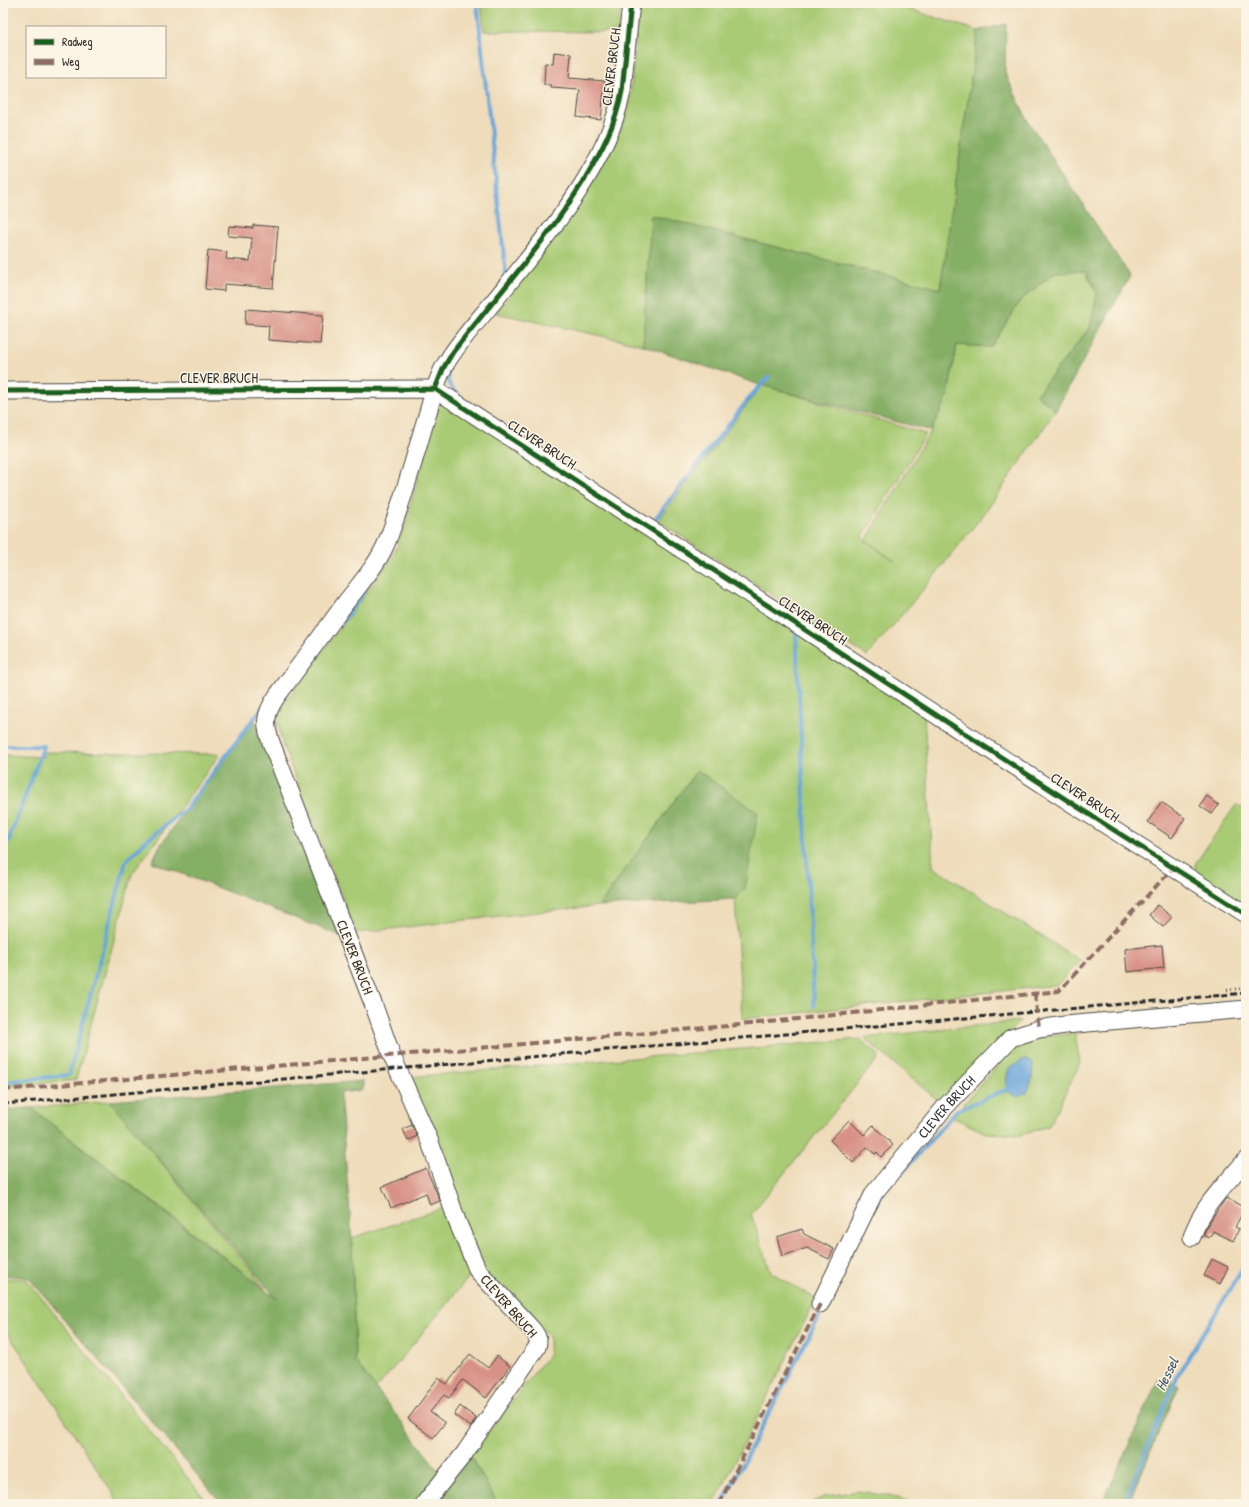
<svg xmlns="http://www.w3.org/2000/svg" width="1249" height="1507" font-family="'Patrick Hand',sans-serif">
<rect width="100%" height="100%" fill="#fcf5e5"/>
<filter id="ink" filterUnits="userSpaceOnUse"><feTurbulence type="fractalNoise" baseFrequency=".025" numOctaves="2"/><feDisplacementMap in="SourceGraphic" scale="8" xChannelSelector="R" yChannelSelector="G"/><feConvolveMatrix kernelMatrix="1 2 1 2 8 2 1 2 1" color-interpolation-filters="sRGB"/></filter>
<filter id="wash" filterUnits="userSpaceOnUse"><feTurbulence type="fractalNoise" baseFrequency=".012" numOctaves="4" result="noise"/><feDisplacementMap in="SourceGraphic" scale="16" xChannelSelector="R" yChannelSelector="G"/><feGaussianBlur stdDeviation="0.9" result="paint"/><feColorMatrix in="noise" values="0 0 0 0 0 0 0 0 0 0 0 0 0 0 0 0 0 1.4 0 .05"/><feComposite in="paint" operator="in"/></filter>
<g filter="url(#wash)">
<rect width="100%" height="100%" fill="#eedcba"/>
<path fill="#a9cb74" stroke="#6a7b50" d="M481,3H621L618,32L484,31Z
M639,3H890L978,31L940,289L651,215L643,345L496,313C546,248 599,185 629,109Z
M1086,271L1098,293L1090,327L1036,395L1056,410L987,510L927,585L867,656L658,521L762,385L926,434L862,538L895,562L866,540L931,431L948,395L957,345L991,347L1020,301L1055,272Z
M439,399L924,714L933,867L1081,961L1057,985L742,1019L735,899L745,889L697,770L599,906L491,917L356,933L283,746L276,715L392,558L404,528Z
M46,752L220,754L132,874L76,1080L3,1087V755L44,757Z
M1236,805L1246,810V908L1195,876V864Z
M1020,1021L942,1104L864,1038Z
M1075,1033L1080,1063L1049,1126L1022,1135L986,1133L952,1117L1020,1040Z
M860,1039L880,1056L751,1214L771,1272L816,1299L714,1504H498L470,1455L549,1354V1335L523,1312L481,1269L408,1077Z
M110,1101L266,1289L31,1108Z
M449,1206L474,1271L376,1389L355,1361L352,1238Z
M3,1278L27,1280L209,1504H120L3,1326Z
M859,1491L900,1498L914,1504H808L826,1496Z"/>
<path fill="#86af66" stroke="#586d48" d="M1006,24L1005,73L1028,121L1130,276L1056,410L1036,395L1090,328L1097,293L1086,271L1055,272L1020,301L991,347L957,345L948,395L931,431L757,384L643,345L651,215L940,289L978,31Z
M254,718L341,936L152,862L159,847Z
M697,770L758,813L745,889L735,899L599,906Z
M363,1081V1090L340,1093L352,1238L355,1361L441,1474L470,1455L498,1504H222L29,1278L3,1275V1110L31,1108L278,1300L110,1101Z
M1159,1378L1179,1386L1128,1504H1102Z"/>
<path fill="#69a6da" stroke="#4a6882" d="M1024,1059L1033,1063L1032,1080L1027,1093L1017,1097L1006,1090L1007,1075L1009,1068Z"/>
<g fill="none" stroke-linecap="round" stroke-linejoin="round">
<path stroke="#69a6da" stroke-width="4" d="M477,3L506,275L505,277
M448,375C447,383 452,390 458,394
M655,519L751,396L769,377
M341,624L364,592
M796,634L814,1006
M3,746H44L3,855
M3,1082L69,1075L126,861L147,840L186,809L264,705
M900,1175L957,1110L1006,1090
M876,1207L883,1194
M722,1504L824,1307
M1124,1504L1178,1375L1246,1263"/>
</g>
<g id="blocks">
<path fill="#d89186" d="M554,52L571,54L569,78L605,81L601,120L577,117L580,90L551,88V85H544L545,63L553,64Z
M253,225L278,227L273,288L224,284V291L205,289L208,250L227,252L226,259L250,261L252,238L228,236L229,226L253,228Z
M246,309L323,315L320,344L268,340L269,326L245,324Z
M1207,796L1219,805L1212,814L1200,806Z
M1161,802L1185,818L1172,838L1148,822Z
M1157,905L1172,917L1163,927L1149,915Z
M1162,945L1164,968L1127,972L1125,949Z
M849,1120L864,1135L873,1125L893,1145L881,1157L877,1152L875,1154L867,1147L853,1163L830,1140Z
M412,1125L417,1136L408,1141L403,1129Z
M426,1168L440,1201L430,1205L426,1193L391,1208L382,1187Z
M1226,1198L1245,1208L1235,1227L1239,1229L1233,1241L1213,1231L1209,1238L1203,1235L1210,1221Z
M802,1229L804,1234L834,1249L829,1259L807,1248L782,1256L777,1237Z
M1212,1259L1228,1267L1220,1284L1204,1276Z
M470,1354L488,1368L497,1356L510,1366L486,1398L463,1380L449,1398L444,1395L430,1412L445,1423L433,1438L408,1419L438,1378L447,1384Z
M460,1406L476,1418L471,1427L454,1415Z"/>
</g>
</g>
<g filter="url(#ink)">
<use href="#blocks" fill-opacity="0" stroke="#484640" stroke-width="1"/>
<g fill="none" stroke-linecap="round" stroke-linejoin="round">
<defs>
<g id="minor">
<path d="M3,391L435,389L1073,804L1246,914"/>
<path d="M1192,1237C1201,1207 1226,1184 1246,1160"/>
<path id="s1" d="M820,1304L874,1193L945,1107L1011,1038L1039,1029L1065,1025L1246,1009"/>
<path d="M424,1504L464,1454L537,1347C540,1339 536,1334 531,1328L478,1271L457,1221L430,1142L392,1056L374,1006L272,745C264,724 264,715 277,696C300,665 323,634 346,602C360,584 377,565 386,544C402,504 413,463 425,422C431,404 435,382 445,365C457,344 474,325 490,306C539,245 607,170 622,91L631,3"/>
</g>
</defs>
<use href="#minor" stroke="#484640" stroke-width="19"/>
<path stroke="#484640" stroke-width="2.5" stroke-dasharray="1 3" stroke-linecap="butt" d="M1227,990L1246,988"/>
<use href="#minor" stroke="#fff" stroke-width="17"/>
<path stroke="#2b2b2b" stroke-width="3" stroke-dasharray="6 3" stroke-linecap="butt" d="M3,1104L1246,993"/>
<path stroke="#8d6e63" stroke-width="4" stroke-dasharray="8 4" stroke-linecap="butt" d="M1035,994L1039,1029
M3,1090L750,1024L1059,991L1173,868
M719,1504L820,1304"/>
<defs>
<path id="cycleway" d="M435,389L444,367L453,352C497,295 546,242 584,180C601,152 616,124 622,91L631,3
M3,391L435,389L1073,804L1246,914"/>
</defs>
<use href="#cycleway" stroke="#fcf5e5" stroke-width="8"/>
<use href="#cycleway" stroke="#1b5e20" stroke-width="5"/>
</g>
</g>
<g text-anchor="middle" stroke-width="3" stroke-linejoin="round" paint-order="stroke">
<g font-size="14" fill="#2b2b2b" stroke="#fcf5e5">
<text transform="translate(611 67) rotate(-83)" y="5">CLEVER BRUCH</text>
<text x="219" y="383">CLEVER BRUCH</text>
<text transform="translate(542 444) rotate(33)" y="5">CLEVER BRUCH</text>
<text transform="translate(813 620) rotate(33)" y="5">CLEVER BRUCH</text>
<text transform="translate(1085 797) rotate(33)" y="5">CLEVER BRUCH</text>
<text transform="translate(355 957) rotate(69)" y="5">CLEVER BRUCH</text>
<text dy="5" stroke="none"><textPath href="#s1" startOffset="236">CLEVER BRUCH</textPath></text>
<text transform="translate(509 1306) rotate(49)" y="5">CLEVER BRUCH</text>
</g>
<g font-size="15" font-style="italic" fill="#415668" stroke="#fcf5e5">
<text transform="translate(1167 1374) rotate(-64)" y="5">Hessel</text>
</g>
</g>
<rect width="1249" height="1507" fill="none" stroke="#fcf5e5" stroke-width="16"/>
<rect x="26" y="26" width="140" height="52" fill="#fcf5e5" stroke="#a8a49b"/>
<rect x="34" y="39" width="20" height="6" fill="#1b5e20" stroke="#a8a49b"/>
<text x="62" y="46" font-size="12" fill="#2b2b2b">Radweg</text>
<rect x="34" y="59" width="20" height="6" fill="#8d6e63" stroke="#a8a49b"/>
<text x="62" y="66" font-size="12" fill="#2b2b2b">Weg</text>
</svg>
